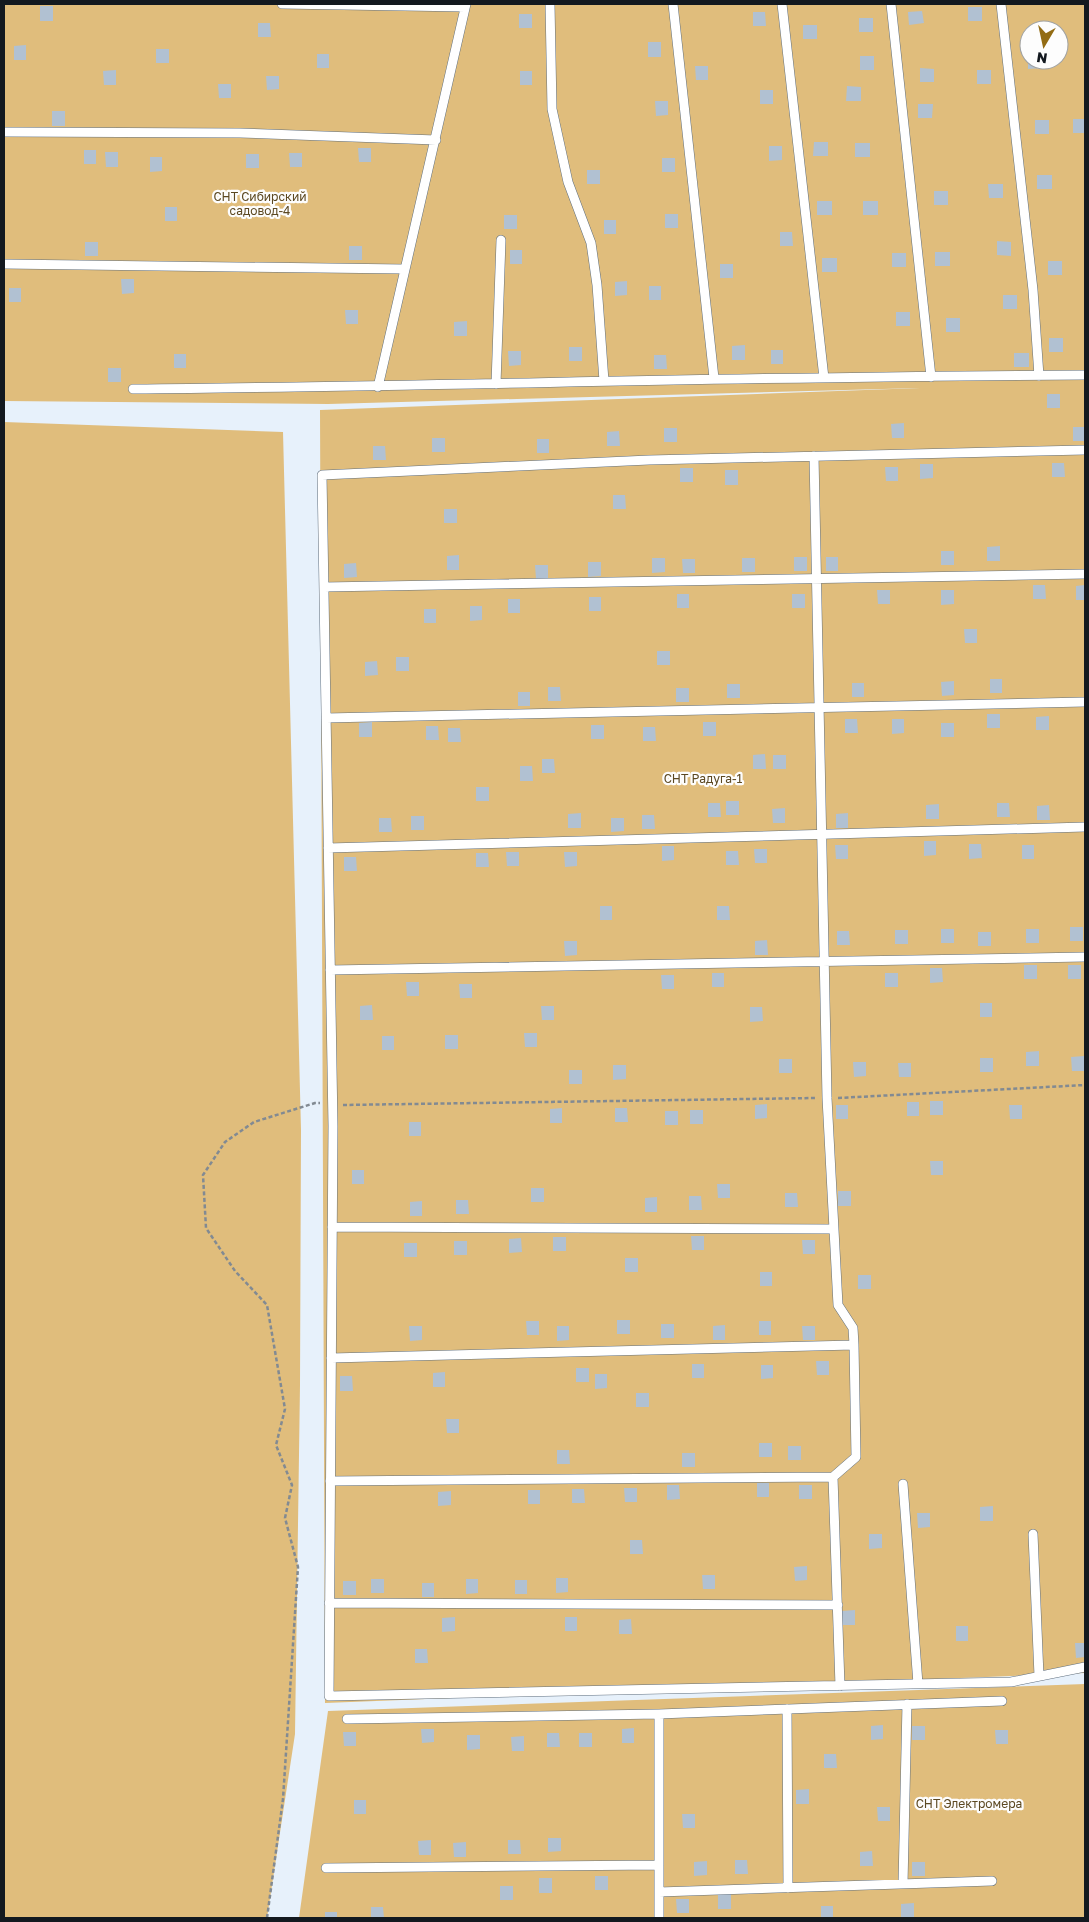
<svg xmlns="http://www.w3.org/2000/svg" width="1089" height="1922" font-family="'Golos Text',sans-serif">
<rect width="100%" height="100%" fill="#e7f1fb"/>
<path fill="#e0bd7c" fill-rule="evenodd" d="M4,4H1085V1673L325,1703L320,410L920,388L328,404L4,401ZM1029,30H1059V60H1029Z
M4,422L283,432L301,1130L300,1385L295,1734L267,1918H4Z
M1085,1684V1918H299L328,1711Z"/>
<path fill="#b1c1d2" d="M40,6H53V21H40Z
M968,7H982V21H968Z
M922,11L924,23L909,25L908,12Z
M753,12H765L766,26H753Z
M519,14H532V28H519Z
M859,18H873V32H859Z
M258,23H270L271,37H258Z
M803,25H817V39H803Z
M648,42H661V57H648Z
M26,45V60H14V46Z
M156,49H169V63H156Z
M317,54H329V68H317Z
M860,56H874V70H860Z
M1028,60H1043V68L1028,69Z
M695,66H708V80H696Z
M920,68L934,69V82H920Z
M116,70V85H104L103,71Z
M977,70H991V84H977Z
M520,71H532V85H520Z
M266,76H279V89L267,90Z
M218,84H231V98H219Z
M847,86L861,87V101H846Z
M760,90H773V104H760Z
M655,101H668V115L656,116Z
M918,104H933L932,118H918Z
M52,111H65V126H52Z
M1073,119H1085V133H1073Z
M1035,120H1049V134H1035Z
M814,142H828V156H813Z
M855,143H870V157H855Z
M769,146H782V160L769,161Z
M358,148H371V162H359Z
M84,150H96V164H84Z
M105,152H118V167H106Z
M289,153H302V167H290Z
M246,154H259V168H246Z
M150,157H162V171L150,172Z
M662,158H675V172H662Z
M587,170H600V184H587Z
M1037,175H1052V189H1037Z
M988,184H1003V198H989Z
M934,191H948V205H934Z
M817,201H832V215H817Z
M863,201H878V215H863Z
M165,207H177V221H165Z
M665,214H678V228H665Z
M504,215H517V229H504Z
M604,220H616V234H604Z
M780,232H792L793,246H780Z
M997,241L1011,242V256L997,255Z
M85,242H98V256H85Z
M349,246H362V260H349Z
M510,250H522V264H510Z
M935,252H950V266H935Z
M892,253H906V267H892Z
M822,258H837V272H822Z
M1048,261H1062V275H1048Z
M720,264H733V278H720Z
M121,279H134V293L122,294Z
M627,281V295L615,296V282Z
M649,286H661V300H649Z
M9,288H21V302H9Z
M1003,295H1017V309H1003Z
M345,310H358V324H346Z
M896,312H910V326H896Z
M946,318H960V332H946Z
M467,321V336H454V322Z
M1049,338H1063V352H1049Z
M745,345V360H732V346Z
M569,347H582V361H569Z
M771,350H783V364H771Z
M508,351H521V365L509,366Z
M1014,353H1029V367H1014Z
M174,354H186V368H174Z
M654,355H666L667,369H654Z
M108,368H121V382H108Z
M1047,394H1060V408H1047Z
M904,423V438H892L891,424Z
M1073,427H1085V441H1073Z
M664,428H677V442H664Z
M619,431L620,446H607V432Z
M432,438H445V452H432Z
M537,439H549V453H537Z
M373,446H385L386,460H373Z
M1052,463H1064L1065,477H1052Z
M920,464H933V478L920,479Z
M885,467H898V481H886Z
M680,468H693V482H680Z
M725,470H738V485H725Z
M613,495H625L626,509H613Z
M444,509H457V523H444Z
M1000,546V561H987V547Z
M941,551H954V565H941Z
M459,555V570H447V556Z
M794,557H807V571H794Z
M826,557H838V571H826Z
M652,558H665V572L652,573Z
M742,558H755V572H742Z
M682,559H695V573H683Z
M588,562H601V576L588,577Z
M356,563L357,577L344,578V564Z
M535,565H548V579H536Z
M1033,585H1045L1046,599H1033Z
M1085,585V600H1076V586Z
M877,590H890V604H878Z
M941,590H954V604L941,605Z
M677,594H689V608H677Z
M792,594H805V608H792Z
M589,597H601V611H589Z
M508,599H520V613H508Z
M470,606H482V620L470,621Z
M424,609H436V623H424Z
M964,629H977V643H965Z
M657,651H670V665H657Z
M396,657H409V671H396Z
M377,661L378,675L365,676V662Z
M990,679H1002V693H990Z
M954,681V695L942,696L941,682Z
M852,683H864V697H852Z
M727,684H740V698H727Z
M548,687H560L561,701H548Z
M676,688H689V702H676Z
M518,692H530V706H518Z
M987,714H1000V728H987Z
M1049,716V730H1036V717Z
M845,719H857L858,733H845Z
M892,719H904V733L892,734Z
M372,722V737H359V723Z
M703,722H716V736H703Z
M941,723H954V737H941Z
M591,725H604V739H591Z
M426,726H438L439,740H426Z
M643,727H655L656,741H643Z
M448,728H460L461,742H448Z
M765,754L766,769H753V755Z
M773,755H786V769H773Z
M542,759H554L555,773H542Z
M520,766H532L533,781H520Z
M476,787H489V801H476Z
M726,801H739V815H726Z
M708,803H720L721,817H708Z
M997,803H1009L1010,817H997Z
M939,804V819H926V805Z
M1049,805L1050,820H1037V806Z
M785,808V823H773L772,809Z
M581,813V828H568V814Z
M848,813V828H836V814Z
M642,815H654L655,829H642Z
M411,816H424V830H411Z
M379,818H391L392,832H379Z
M611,818H624V831L611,832Z
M924,841H936V855L924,856Z
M969,844H981L982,858L969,859Z
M835,845H848V859H836Z
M1022,845H1034V859H1022Z
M662,846H674V860L662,861Z
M754,849H767V863H755Z
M726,851H738L739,865H726Z
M506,852H519V866H507Z
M564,852H577V866L565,867Z
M476,853H488L489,867H476Z
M344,857H356L357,871H344Z
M600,906H612V920H600Z
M717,906H729L730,920H717Z
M1070,927H1083V941H1070Z
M941,929H954V943H941Z
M1026,929H1039V943H1026Z
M895,930H908V944H895Z
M837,931H849L850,945H837Z
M978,932H991V946H978Z
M767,940L768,955H755V941Z
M564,941H577V955L565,956Z
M1024,965H1037V979H1024Z
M1068,965H1081V979H1068Z
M930,968H942L943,982L930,983Z
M712,973H724V987H712Z
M885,973H898V987H885Z
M661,975H674V989H662Z
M406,982H419V996H407Z
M459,984H472V998H460Z
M980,1003H992V1017H980Z
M372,1005L373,1020H360V1006Z
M541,1006H554V1020H542Z
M750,1007H762L763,1021L750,1022Z
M524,1033H537V1047H525Z
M445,1035H458V1049H445Z
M382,1036H394V1050H382Z
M1039,1051V1066H1026V1052Z
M1084,1056V1071H1072L1071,1057Z
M980,1058H993V1072H980Z
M779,1059H792V1073H779Z
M853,1062H866V1076L854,1077Z
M898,1063H911V1077H899Z
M613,1065H626V1079L613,1080Z
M569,1070H582V1084H569Z
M930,1101H943V1115H930Z
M907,1102H919V1116H907Z
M767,1104V1118L755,1119V1105Z
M836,1105H848V1119H836Z
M1009,1105H1022V1119H1010Z
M562,1108V1123H550V1109Z
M615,1108H627L628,1122H615Z
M690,1110H703V1124H690Z
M665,1111H678V1125H665Z
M409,1122H421V1136H409Z
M930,1161H943V1175H931Z
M352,1170H364V1184H352Z
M717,1184H730V1198H718Z
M531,1188H544V1202H531Z
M838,1191H851V1206H838Z
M785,1193H797L798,1207H785Z
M689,1196H701L702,1210H689Z
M657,1197V1212H645V1198Z
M456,1200H468L469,1214H456Z
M422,1201V1216H410V1202Z
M691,1236H704V1250H692Z
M553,1237H566V1251H553Z
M521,1238L522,1252L509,1253V1239Z
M802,1240H815V1254H803Z
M454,1241H467V1255H454Z
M404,1243H417V1257H404Z
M625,1258H638V1272H625Z
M760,1272H772V1286H760Z
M858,1275H871V1289H858Z
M617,1320H630V1334H617Z
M526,1321H539V1335H527Z
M759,1321H771V1335H759Z
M661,1324H674V1338H661Z
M725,1325V1340H713V1326Z
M409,1326H422V1340L410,1341Z
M557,1326H569V1340L557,1341Z
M802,1326H815V1340H803Z
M816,1361H829V1375H817Z
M692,1364H704V1378H692Z
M761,1365H773V1378L761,1379Z
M576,1368H589V1382H576Z
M445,1372V1387H433V1373Z
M595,1374H607V1388L595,1389Z
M340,1376H352L353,1391H340Z
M636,1393H649V1407H636Z
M446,1419H459V1433H447Z
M759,1443H772V1457H759Z
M788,1446H801V1460H788Z
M557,1450H569L570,1464H557Z
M682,1453H695V1467H682Z
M757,1483H769V1497H757Z
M667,1485H679L680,1499L667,1500Z
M799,1485H812V1499H799Z
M624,1488H637V1502H625Z
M572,1489H584L585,1503H572Z
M528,1490H540V1504H528Z
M451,1491V1505L438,1506V1492Z
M993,1506V1521H980V1507Z
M917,1513H930V1527L918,1528Z
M869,1534H882V1548L869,1549Z
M630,1540H642L643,1554H630Z
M807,1566V1580L795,1581L794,1567Z
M702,1575H715V1589H703Z
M556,1578H568V1592L556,1593Z
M371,1579H384V1593H371Z
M466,1579H478V1593L466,1594Z
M515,1580H527V1594H515Z
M343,1581H356V1595H343Z
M422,1583H434V1597H422Z
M855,1610V1625H842V1611Z
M455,1617V1631L442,1632V1618Z
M565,1617H577V1631H565Z
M631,1619L632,1634H619V1620Z
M956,1626H968V1641H956Z
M1075,1643H1085V1657L1076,1658Z
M415,1649H427L428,1663H415Z
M883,1725V1739L871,1740V1726Z
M912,1726H925V1740H912Z
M634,1728V1743H622V1729Z
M421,1729H434V1742L422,1743Z
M995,1730H1008V1744H996Z
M343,1732H356V1746H344Z
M547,1733H559L560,1747H547Z
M579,1733H592V1747H579Z
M467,1735H480V1749L467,1750Z
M524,1736V1751H512L511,1737Z
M824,1754H836L837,1768H824Z
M809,1789V1804H796V1790Z
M354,1800H366V1814H354Z
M877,1807H890V1821H878Z
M682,1814H695V1828H683Z
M548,1838H561V1851L548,1852Z
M431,1840V1855H419L418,1841Z
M508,1840H520L521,1854H508Z
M466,1842V1857H454L453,1843Z
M872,1851L873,1866H860V1852Z
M735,1860H747L748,1874H735Z
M707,1861V1875L694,1876V1862Z
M912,1862H925V1876H912Z
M595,1876H608V1890H595Z
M539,1878H552V1893H539Z
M500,1886H513V1900H500Z
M718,1894H731V1909H718Z
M676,1899H689V1913H677Z
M914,1903V1917L901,1918V1904Z
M821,1906H833V1918H821Z
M371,1907H383L384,1918H371Z
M325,1912H337V1918H325Z"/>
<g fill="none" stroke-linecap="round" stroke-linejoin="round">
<defs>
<path id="lane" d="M282,4L465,7
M550,4L552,109L568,182L591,243L597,285L604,381
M673,4L714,378
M782,4L824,378
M891,4L931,377
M1001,4L1033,290L1039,376
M4,132L240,133L436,140
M4,264L404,269
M496,384L501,240
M378,387L466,4
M133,389C450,386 768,376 1085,375
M1085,450L649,460L322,475L333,1126L329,1696L1011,1682L1085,1667
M814,456L827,1098L838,1305L853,1328L854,1345L856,1457L833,1477L840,1686
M324,587L1085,574
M326,718L1085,702
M328,848L1085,827
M330,970L1085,957
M332,1227L833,1229
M331,1358L854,1345
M330,1481L833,1477
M903,1484L918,1684
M1033,1534L1039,1676
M329,1603L838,1605
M787,1709L788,1888
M659,1714V1918
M347,1719L659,1714L1002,1701
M326,1868L659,1865
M903,1884L907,1704
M659,1892L992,1881"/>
</defs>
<use href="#lane" stroke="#606f7e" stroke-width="10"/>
<path stroke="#828a92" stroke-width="2.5" stroke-dasharray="4 2.5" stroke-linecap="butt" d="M838,1098L1085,1085
M343,1105L815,1098
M267,1918L283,1799L298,1567L285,1518L292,1485L276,1445L285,1409L267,1305L235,1271L206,1228L203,1175L225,1142L254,1122L315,1103H320"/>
<use href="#lane" stroke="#fff" stroke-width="9"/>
</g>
<g text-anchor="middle" stroke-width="4.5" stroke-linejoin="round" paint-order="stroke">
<g font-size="12" fill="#5c4821" stroke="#fdfdfd">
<text x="260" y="201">СНТ Сибирский<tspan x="260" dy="14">садовод-4</tspan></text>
<text x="703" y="783">СНТ Радуга-1</text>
<text x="969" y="1808">СНТ Электромера</text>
</g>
</g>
<rect width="1089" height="1922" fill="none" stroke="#13191f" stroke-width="10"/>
<g transform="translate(1044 45) rotate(189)"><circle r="24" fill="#fdfdfd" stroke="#9fa2a4"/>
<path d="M0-4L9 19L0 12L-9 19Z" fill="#936c14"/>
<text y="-8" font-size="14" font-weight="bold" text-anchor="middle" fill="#13191f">N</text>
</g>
</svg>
